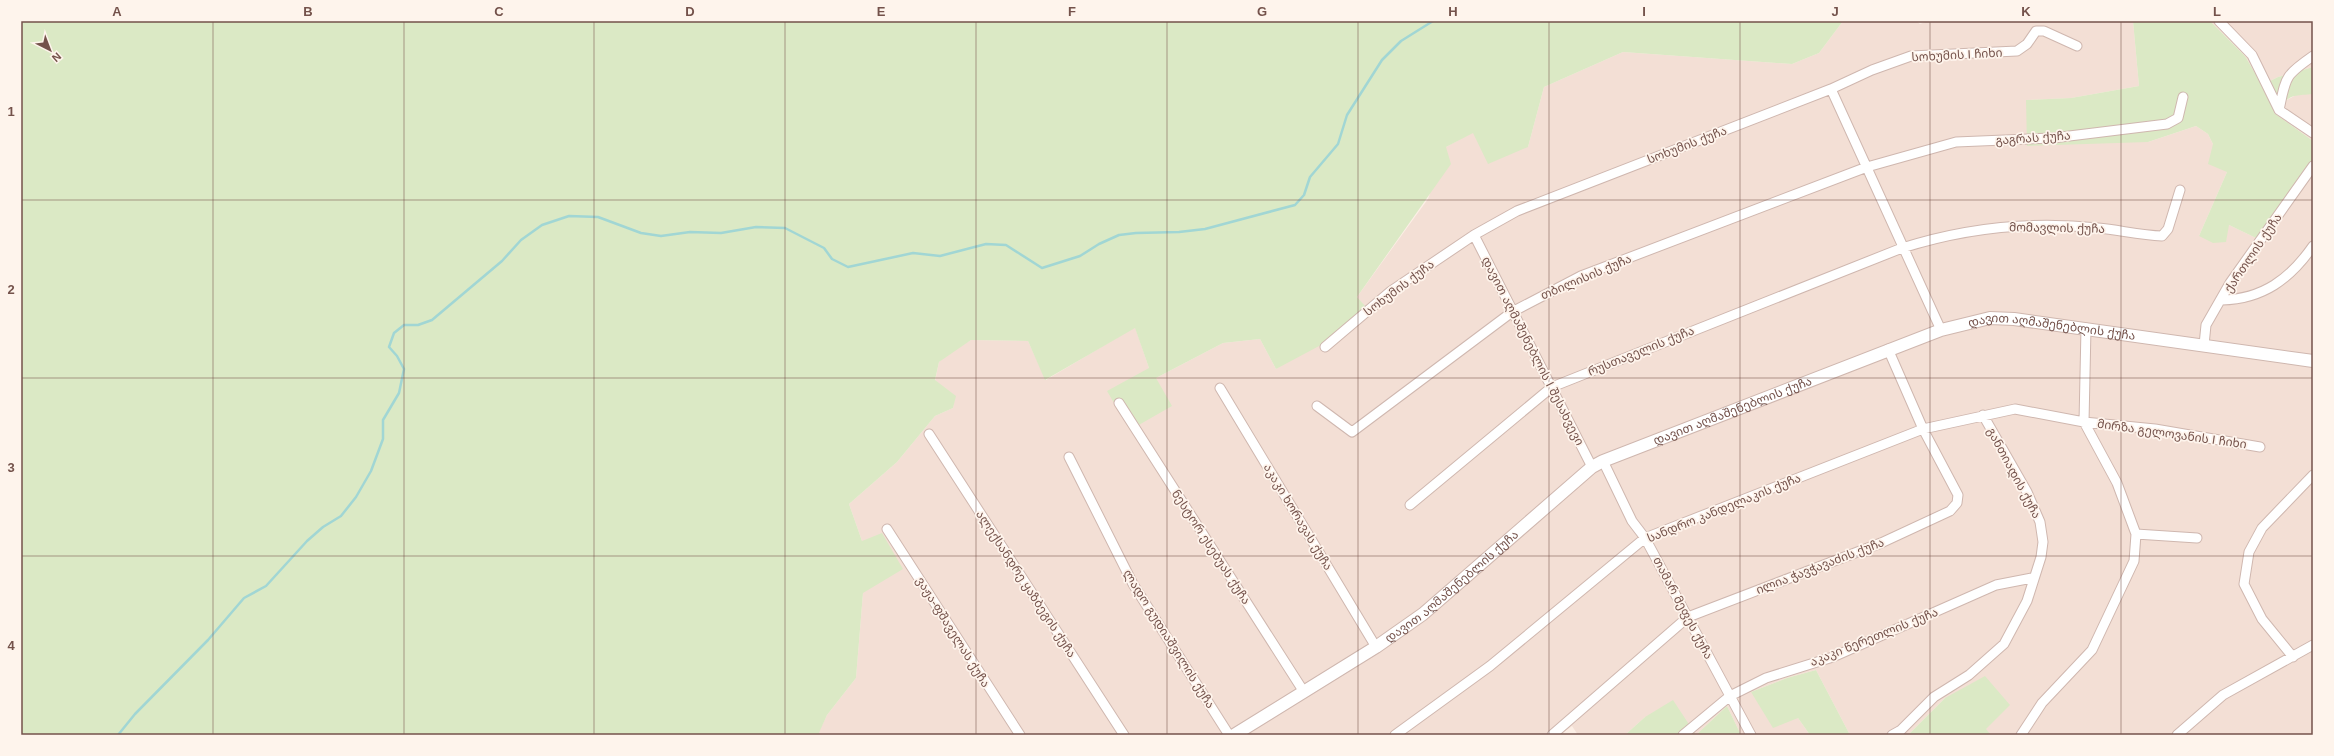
<svg xmlns="http://www.w3.org/2000/svg" width="2334" height="756" font-family="Helvetica,'Noto Sans Georgian',sans-serif">
<rect width="100%" height="100%" fill="#fcefe6"/>
<path fill="#f3dfd5" d="M1843,21H1916L1920,24L1928,21H2133L2139,86L2071,98L2026,100L2148,142L2196,126L2208,134L2227,172L2199,236L2229,225L2256,238L2313,159V735H1991L1945,698L1908,735H1850L1816,670L1787,678L1751,692L1798,718L1810,735H1741L1727,706L1696,735L1645,717L1625,735H1578L1572,726L1560,735H817L827,715L856,678L863,593L862,541L849,504L897,462L935,416L953,408L955,396L935,381L939,362L951,351L971,340L1028,341L1046,380L1135,327L1149,368L1156,378L1223,343L1260,339L1276,369L1365,307L1357,297L1428,199L1446,147L1473,132L1528,147L1544,87L1623,52L1792,64L1819,53Z
M2210,21H2313V67L2278,77L2262,85L2245,56Z
M2298,94H2313V141L2274,113L2285,101Z"/>
<path fill="#dbe9c5" d="M21,21H1843L1819,53L1792,64L1623,52L1544,87L1528,147L1488,164L1473,133L1446,147L1451,164L1357,297L1366,307L1321,345L1276,369L1260,339L1223,343L1156,378L1172,406L1130,430L1107,391L1149,368L1135,328L1045,380L1028,341L971,340L939,362L935,380L956,396L953,408L935,416L897,462L849,504L862,541L882,533L903,569L863,593L856,678L827,715L818,735H21Z
M2133,21H2210L2245,56L2262,85L2278,77L2313,67V94C2290,96 2291,94 2274,113L2313,141V159L2256,238L2229,225L2226,242L2213,243L2199,236L2227,172L2208,164L2213,144L2208,134L2196,126L2148,142L2027,146L2026,100L2071,98L2139,86Z
M1816,670L1850,735H1810L1798,718L1773,728L1751,692L1787,678Z
M1985,676L2010,705L1986,729L1991,735H1908L1945,698Z
M1673,700L1696,735L1727,706L1741,735H1625L1645,717Z"/>
<g fill="none" stroke-linecap="round" stroke-linejoin="round">
<path stroke="#a1d6d4" stroke-width="2.5" d="M118,735L135,714L208,640L244,598L266,586L307,541L323,527L341,516L356,497L371,471L383,439V420L399,393L404,369L397,356L389,347L394,333L404,325H418L432,320L502,261L521,240L542,225L569,216L598,217L641,233L661,236L690,232L721,233L756,227L785,228L824,248L832,259L848,267L913,253L940,256L986,244L1006,245L1042,268L1080,256L1099,244L1119,235L1136,233L1179,232L1205,229L1295,205L1304,195L1310,177L1338,144L1347,115L1382,60L1401,41L1433,21"/>
<defs>
<path id="minor" d="M2219,21L2252,55L2279,110
M2313,56C2284,76 2286,77 2279,110L2313,133
M1831,89L1872,70L1911,56L2017,51L2027,44L2036,31H2044L2077,46
M1474,235L1592,467
M2222,300C2263,299 2290,279 2313,246
M2204,345L2206,325L2230,283L2313,166
M1325,347L1391,291L1474,235L1517,211L1831,89L1941,330
M1220,388L1376,647
M1119,403L1304,692
M1317,406L1352,432L1512,312L1581,276L1867,167L1956,142L2053,138L2167,124L2178,118L2183,97
M929,434L1124,735
M1069,457L1133,584L1229,735
M1603,461L1632,521L1645,538L1751,735
M1410,505L1552,387L1902,248C1965,228 2033,221 2098,228C2119,230 2140,235 2162,236L2168,229L2180,190
M887,529L1020,735
M2136,534L2197,538
M2293,657L2262,619L2244,584L2249,552L2262,528L2313,475
M1395,735L1490,666L1645,538L1923,429L2015,409L2084,422L2155,429L2260,447
M1552,735L1688,617L1881,543L1950,511L1957,503L1958,495L1923,429L1888,349
M1683,735L1730,696L1766,678L1833,657L1996,585L2032,578
M1892,735L1901,730L1934,697L1969,675L2004,644L2027,601L2041,557L2043,542L2040,522L2027,492L1983,415
M2021,735L2042,703L2092,650L2134,561L2136,534L2117,483L2084,422L2086,328
M2177,735L2223,695L2313,645"/>
<g id="tertiary">
<path id="s1" d="M1234,735L1376,647L1423,614L1592,467L1603,461L1941,330L1990,318L2014,319L2313,361"/>
</g>
</defs>
<use href="#minor" stroke="#cfb7af" stroke-width="11"/>
<use href="#tertiary" stroke="#cfb7af" stroke-width="14"/>
<use href="#minor" stroke="#fff" stroke-width="9"/>
<use href="#tertiary" stroke="#fff" stroke-width="12"/>
</g>
<path fill="none" stroke="#74524b" stroke-width="1" stroke-opacity="0.55" d="M213,21V735M404,21V735M594,21V735M785,21V735M976,21V735M1167,21V735M1358,21V735M1549,21V735M1740,21V735M1930,21V735M2121,21V735M21,200H2313M21,378H2313M21,556H2313"/>
<g text-anchor="middle" stroke-width="3.5" stroke-linejoin="round" paint-order="stroke">
<g font-size="12" fill="#74524b" stroke="#fef4ec">
<text transform="translate(1957 55) rotate(-3)" y="4">სოხუმის I ჩიხი</text>
<text transform="translate(2033 138) rotate(-4)" y="4">გაგრას ქუჩა</text>
<text transform="translate(1687 145) rotate(-21)" y="4">სოხუმის ქუჩა</text>
<text transform="translate(2057 228) rotate(1)" y="4">მომავლის ქუჩა</text>
<text transform="translate(2253 253) rotate(-56)" y="4">ქართლის ქუჩა</text>
<text transform="translate(1586 277) rotate(-23)" y="4">თბილისის ქუჩა</text>
<text transform="translate(1399 288) rotate(-37)" y="4">სოხუმის ქუჩა</text>
<text dy="4" stroke="none"><textPath href="#s1" startOffset="936">დავით აღმაშენებლის ქუჩა</textPath></text>
<text transform="translate(1533 351) rotate(63)" y="4">დავით აღმაშენებლის I შესახვევი</text>
<text transform="translate(1641 351) rotate(-22)" y="4">რუსთაველის ქუჩა</text>
<text dy="4" stroke="none"><textPath href="#s1" startOffset="600">დავით აღმაშენებლის ქუჩა</textPath></text>
<text transform="translate(2172 434) rotate(8)" y="4">მირზა გელოვანის I ჩიხი</text>
<text transform="translate(2014 473) rotate(62)" y="4">განთიადის ქუჩა</text>
<text transform="translate(1724 508) rotate(-22)" y="4">სანდრო კანდელაკის ქუჩა</text>
<text transform="translate(1298 517) rotate(59)" y="4">აკაკი ხორავას ქუჩა</text>
<text transform="translate(1211 547) rotate(57)" y="4">ნესტორ ესებუას ქუჩა</text>
<text transform="translate(1820 566) rotate(-21)" y="4">ილია ჭავჭავაძის ქუჩა</text>
<text transform="translate(1026 584) rotate(57)" y="4">ალექსანდრე ყაზბეგის ქუჩა</text>
<text dy="4" stroke="none"><textPath href="#s1" startOffset="264">დავით აღმაშენებლის ქუჩა</textPath></text>
<text transform="translate(1683 608) rotate(62)" y="4">თამარ მეფეს ქუჩა</text>
<text transform="translate(953 632) rotate(58)" y="4">ვაჟა-ფშაველას ქუჩა</text>
<text transform="translate(1874 637) rotate(-22)" y="4">აკაკი წერეთლის ქუჩა</text>
<text transform="translate(1169 639) rotate(58)" y="4">ლადო გუდიაშვილის ქუჩა</text>
</g>
</g>
<rect width="2334" height="756" fill="none" stroke="#fef4ec" stroke-width="44"/>
<g transform="translate(50 50) rotate(138)" stroke="#fef4ec" stroke-width="3" paint-order="stroke">
<path d="M0-3L7 15L0 10L-7 15Z" fill="#74524b"/>
<text y="-6" font-size="11" font-weight="bold" text-anchor="middle" fill="#74524b">N</text>
</g>
<rect x="22" y="22" width="2290" height="712" fill="none" stroke="#74524b" stroke-width="1.5"/>
<g font-size="13" text-anchor="middle" font-weight="bold" fill="#74524b">
<text x="117" y="16">A</text>
<text x="308" y="16">B</text>
<text x="499" y="16">C</text>
<text x="690" y="16">D</text>
<text x="881" y="16">E</text>
<text x="1072" y="16">F</text>
<text x="1262" y="16">G</text>
<text x="1453" y="16">H</text>
<text x="1644" y="16">I</text>
<text x="1835" y="16">J</text>
<text x="2026" y="16">K</text>
<text x="2217" y="16">L</text>
<text x="11" y="116">1</text>
<text x="11" y="294">2</text>
<text x="11" y="472">3</text>
<text x="11" y="650">4</text>
</g>
</svg>
